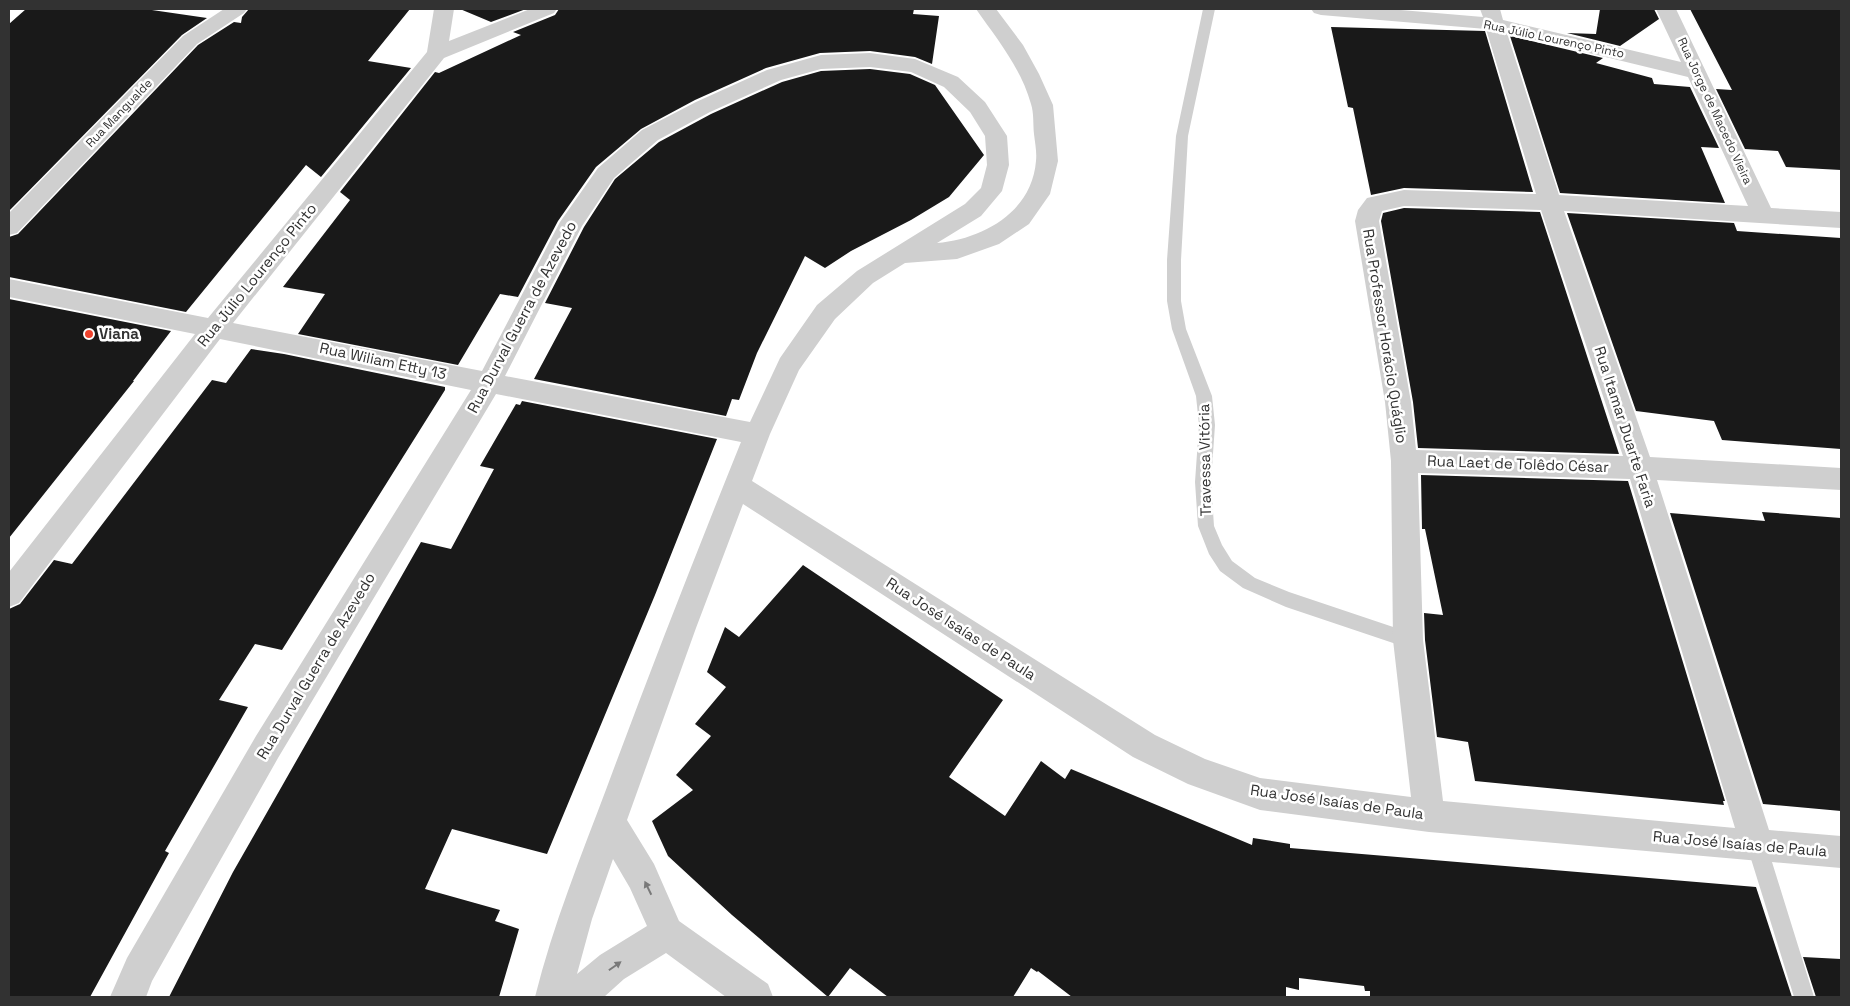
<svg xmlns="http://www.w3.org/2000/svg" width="1850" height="1006" font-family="'Space Grotesk',sans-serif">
<rect width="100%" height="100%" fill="#fff"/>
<path fill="#191919" d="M26,9H145L207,18L182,35L9,211V24Z
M249,9H410L368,61L411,68L321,177L306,165L186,312L9,277V237L18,234L198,45L234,22L241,23L242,17Z
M460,9H526L491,22Z
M559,9H914L913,14L939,16L932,64L915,57L870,51L820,53L766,68L695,100L641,129L596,167L558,221L518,297L500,294L458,365L298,334L325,294L283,287L350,200L340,192L435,72L439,73L521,35L513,32L555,15Z
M1600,9H1654L1659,19L1620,46L1567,33L1596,34Z
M1690,9H1841V170L1786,167L1778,151L1745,149L1716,89L1732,90Z
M1331,27L1485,31L1533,192L1404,188L1371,195L1353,108L1348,107Z
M1510,36L1603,58L1596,63L1652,78L1654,84L1690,87L1719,148L1701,147L1725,203L1560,193Z
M870,69L910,74L935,85L984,155L949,197L911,220L851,251L825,268L805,256L757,353L739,400L732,399L726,416L534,379L572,308L545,303L584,227L615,179L659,142L711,114L782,82L821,71Z
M1404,208L1540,212L1619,454L1418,448L1413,402L1381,221L1383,213Z
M1567,213L1734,223L1737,231L1841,238V449L1722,440L1714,421L1636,411Z
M9,299L171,331L133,381H134L9,538Z
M251,349L284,354L445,387V390L282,650L255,644L219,700L248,707L165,851L169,853L90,997H9V609L20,604L54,560L72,564L212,380L226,383Z
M522,401L717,439L655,595L547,854L452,829L425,889L500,910L495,921L519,929L499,997H169L233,872L421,542L451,549L494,469L480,466L516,404L520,405Z
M1421,475L1628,481L1725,801H1723L1724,805L1475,781L1468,742L1437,737L1425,640L1424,613L1443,615L1425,529H1422Z
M1762,512L1841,518V811L1763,804L1670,513L1765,521Z
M803,565L1003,700L949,777L1005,816L1041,761L1065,779L1071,769L1252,845L1253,838L1290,844V848L1756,887L1792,997H1370V991H1365L1364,986L1299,978V990L1286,987V997H1072L1038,971L1037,972L1031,968L1013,997H888L850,968L828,997L732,915L668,856L652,821L693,790L676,775L711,736L695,724L726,687L707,672L725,627L739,637Z
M1803,957L1841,959V997H1816Z"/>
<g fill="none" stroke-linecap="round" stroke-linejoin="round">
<path fill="#cfcfcf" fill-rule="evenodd" d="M1203,9H1215L1188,136L1181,260V301L1186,329L1212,396L1215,425L1211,482L1214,526L1222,545L1232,561L1255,578L1289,592L1414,634L1417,640L1414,646L1408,648L1286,607L1243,588L1220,571L1209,554L1198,526L1195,482L1199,425L1196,396L1172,329L1167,301V260L1176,136Z
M1757,836L1764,839L1767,846L1814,997H1794L1747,846L1750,839Z"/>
<path fill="#cfcfcf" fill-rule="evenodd" d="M434,9H454L449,41L530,9H557L554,13L444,58L233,323L482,371L560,222L598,168L642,130L696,102L767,70L821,55L870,53L915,59L958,77L985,102L1007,136L1009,165L1002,191L981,216L937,243C983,239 1032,212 1036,161C1037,152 1035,143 1034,134C1033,125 1034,113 1031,104C1021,68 997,39 976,9H996L1023,45L1039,74L1053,105L1058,161L1050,194L1029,224L999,244L957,259L905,263L873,283L835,319L799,370L770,434L752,481L1155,735L1205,759L1260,778L1411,797L1393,640L1391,461L1385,402L1355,221L1358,210L1367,198L1404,190L1536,194L1486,29L1321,15L1314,13L1311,9H1389L1483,17L1480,9H1500L1503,20L1681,62L1656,9H1676L1771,208L1841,212V228L1564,211L1650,457L1841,468V490L1657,480L1769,830L1841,836V868L1429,832L1260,810L1188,784L1133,757L743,504L696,628L627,820L654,864L679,921L768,984L773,997H726L666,953L624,979L604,997H535C553,925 581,856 607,787C650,671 695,556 741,442L496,394L278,758L152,981L146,997H110L127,958L256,736L471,390L220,339L19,603L9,607V572L195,334L9,297V279L208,318L427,52ZM1507,33L1688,77L1748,206L1559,195ZM870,67L911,72L944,87L970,112L985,136L987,165L981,188L965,204L857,271L817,305L780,358L750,422L505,376L582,226L614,178L658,140L710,112L781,80L821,69ZM1404,206L1541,210L1623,456L1416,450L1411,402L1379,221L1382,211ZM1418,473L1630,479L1735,828L1443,801L1423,640ZM613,859L630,888L647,926L600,955L577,974L592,919Z"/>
<path fill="#cfcfcf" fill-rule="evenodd" d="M224,9H247L244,13L197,44L17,233L9,235V213L183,36Z"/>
</g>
<defs><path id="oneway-solid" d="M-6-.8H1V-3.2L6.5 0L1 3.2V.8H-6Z" transform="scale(1.25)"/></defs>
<g fill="#797979">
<use href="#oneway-solid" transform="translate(648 888) rotate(-116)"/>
<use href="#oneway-solid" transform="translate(615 966) rotate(-35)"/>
</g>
<circle fill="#ef422d" stroke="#fff" stroke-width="2" cx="89" cy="334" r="5"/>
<g text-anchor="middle" stroke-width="5" stroke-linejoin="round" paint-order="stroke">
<g font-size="12" fill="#323232" stroke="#fff">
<text transform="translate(1554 39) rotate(12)" y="4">Rua Júlio Lourenço Pinto</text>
<text transform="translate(1715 111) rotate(65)" y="4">Rua Jorge de Macedo Vieira</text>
<text transform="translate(119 113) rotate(-46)" y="4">Rua Mangualde</text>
</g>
<g font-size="15" fill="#323232" stroke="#fff">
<text transform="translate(257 275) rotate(-51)" y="5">Rua Júlio Lourenço Pinto</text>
<text transform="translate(522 317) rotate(-62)" y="5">Rua Durval Guerra de Azevedo</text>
<text transform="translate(1385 336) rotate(81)" y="5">Rua Professor Horácio Quáglio</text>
<text transform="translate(383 361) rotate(12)" y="5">Rua Wiliam Etty 13</text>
<text transform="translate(1625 427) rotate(72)" y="5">Rua Itamar Duarte Faria</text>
<text transform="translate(1205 460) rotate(-91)" y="5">Travessa Vitória</text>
<text transform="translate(1518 464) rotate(2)" y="5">Rua Laet de Tolêdo César</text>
<text transform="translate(961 629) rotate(33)" y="5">Rua José Isaías de Paula</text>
<text transform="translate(316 666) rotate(-59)" y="5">Rua Durval Guerra de Azevedo</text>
<text transform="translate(1337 802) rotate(8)" y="5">Rua José Isaías de Paula</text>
<text transform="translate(1740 844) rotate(5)" y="5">Rua José Isaías de Paula</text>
</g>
<g font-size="15" font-weight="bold" fill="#323232" stroke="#fff" text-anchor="start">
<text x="99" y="339">Viana</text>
</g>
</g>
<rect width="1850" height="1006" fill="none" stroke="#323232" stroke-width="20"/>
</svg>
